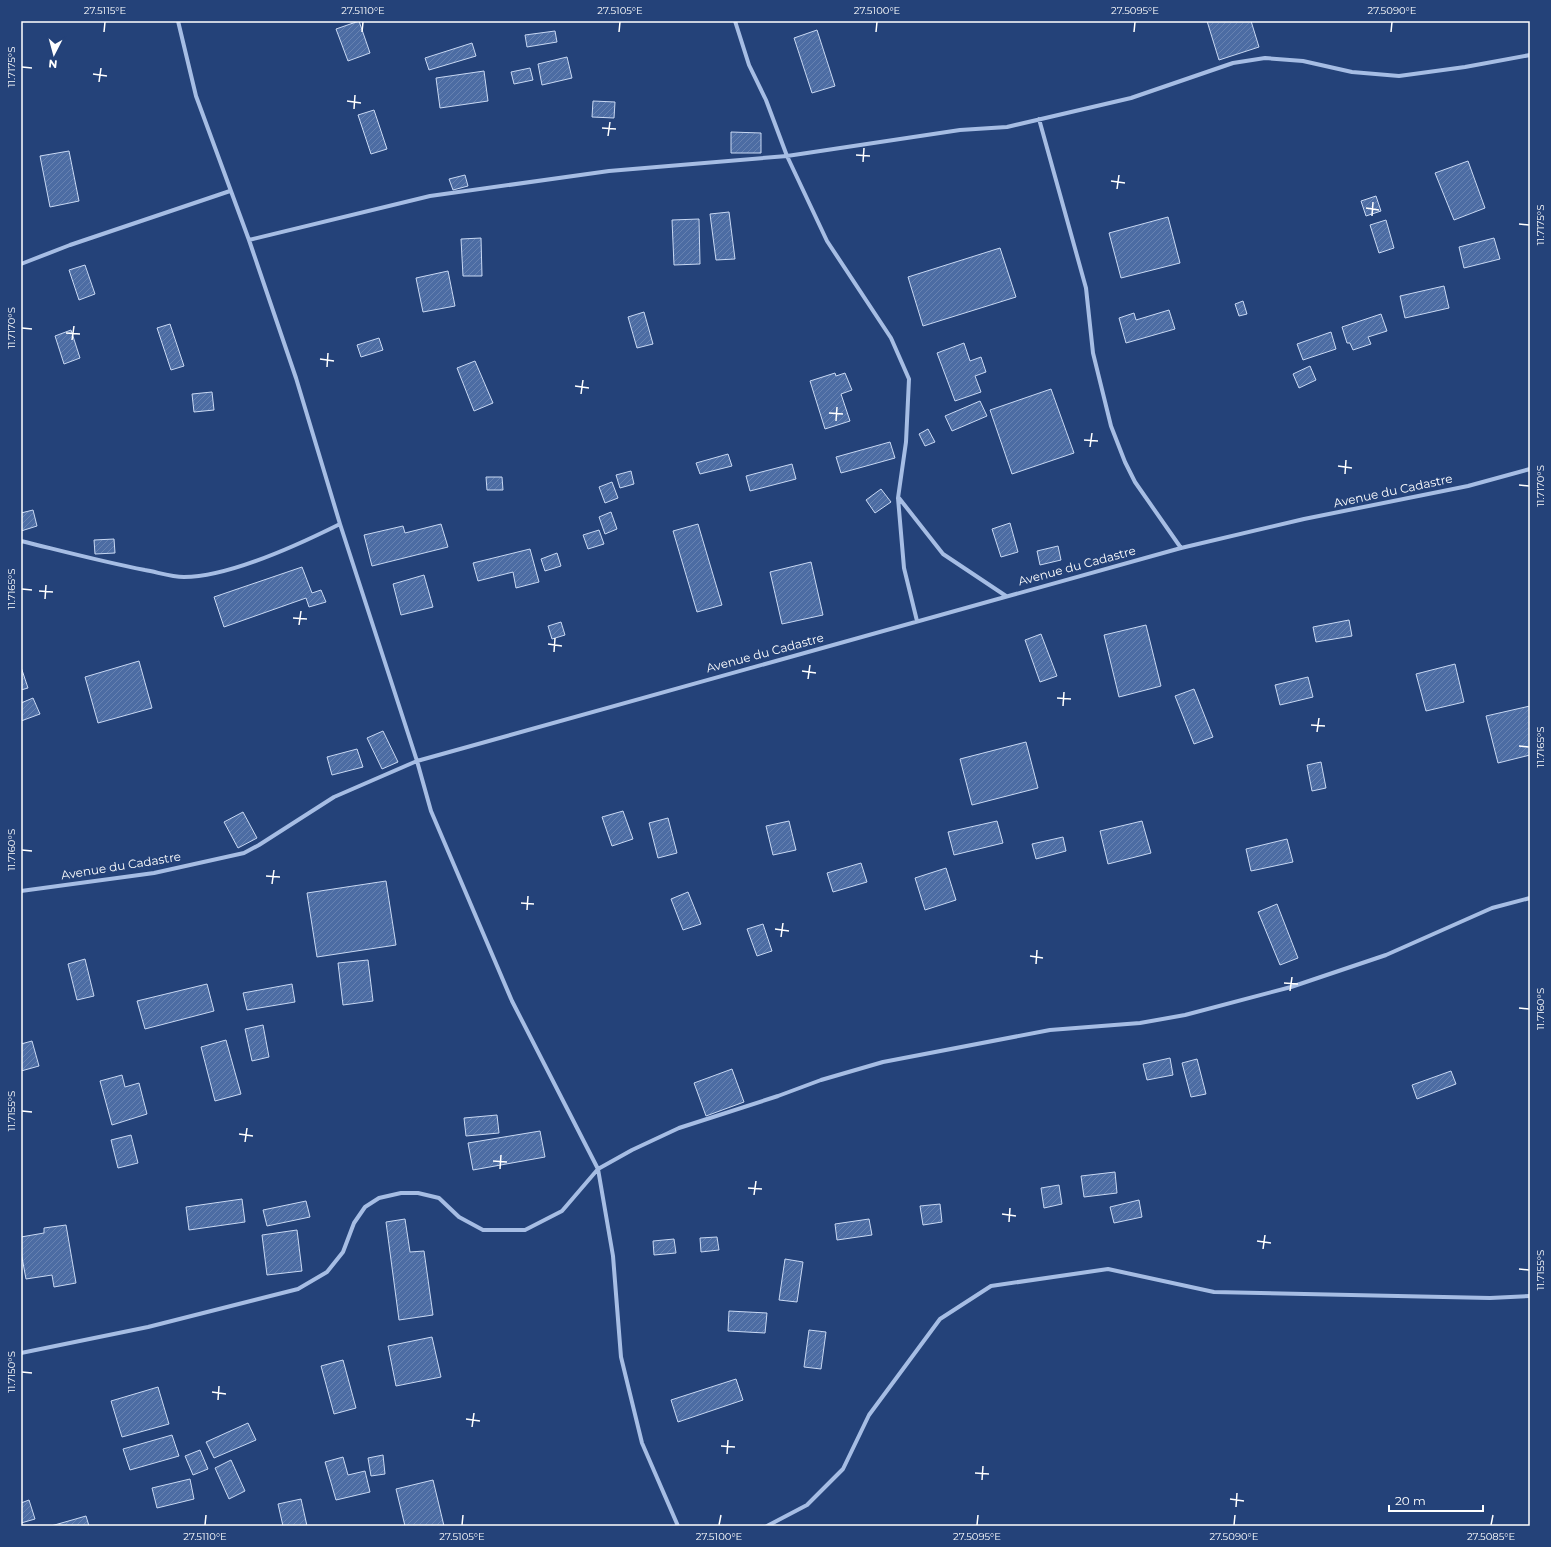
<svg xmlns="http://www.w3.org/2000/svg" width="1551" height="1547" font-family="Montserrat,sans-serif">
<defs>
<pattern id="building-hatch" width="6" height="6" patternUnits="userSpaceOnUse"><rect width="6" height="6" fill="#4c6ca3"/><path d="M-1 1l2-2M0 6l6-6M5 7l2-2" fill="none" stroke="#6782b1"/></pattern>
</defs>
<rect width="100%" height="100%" fill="#244279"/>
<path fill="url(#building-hatch)" stroke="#c8d8f3" d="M359,21L370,53L348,61L336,29Z
M1207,21H1251L1259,47L1219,60Z
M817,30L835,86L812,93L794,38Z
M555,31L557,42L527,47L525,35Z
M472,43L476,56L429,70L425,58Z
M567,57L572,78L542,85L538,64Z
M530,68L533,80L514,84L511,72Z
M484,71L488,101L440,108L436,78Z
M593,101L615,102L614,118L592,117Z
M374,110L387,149L371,154L358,115Z
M731,132L761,133V153H731Z
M69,151L79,201L50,207L40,156Z
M1468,161L1485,208L1454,220L1435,173Z
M465,175L468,186L453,190L449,179Z
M1376,196L1381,211L1366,216L1361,201Z
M729,212L735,259L716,260L710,214Z
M1168,217L1180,263L1121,278L1109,233Z
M699,219L700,264L674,265L672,220Z
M1386,220L1394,248L1379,253L1370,225Z
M481,238L482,276H463L461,239Z
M1494,238L1500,259L1464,268L1459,247Z
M1000,248L1016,297L923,326L908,277Z
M85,265L95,294L79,300L69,270Z
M448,271L455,306L423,312L416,278Z
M1444,286L1449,308L1405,318L1400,296Z
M1243,301L1247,314L1239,316L1235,304Z
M1169,310L1175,329L1126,343L1119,318L1134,313L1136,320Z
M644,312L653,344L637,348L628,317Z
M1381,314L1387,331L1368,337L1371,344L1353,350L1350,343H1347L1342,327Z
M170,324L184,366L171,370L157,328Z
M71,330L80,358L64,364L55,336Z
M1331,332L1336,349L1303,360L1297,344Z
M379,338L383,350L361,357L357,345Z
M964,343L970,361L981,357L986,372L975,376L981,392L955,401L937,353Z
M475,361L493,403L474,411L457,368Z
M1310,366L1316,380L1299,388L1293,374Z
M835,373L836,376L845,373L852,390L841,394L850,421L825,429L810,381Z
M1051,389L1074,453L1012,474L990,410Z
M212,392L214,410L194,412L192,394Z
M980,401L987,416L952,431L945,416Z
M928,429L935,442L925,446L919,434Z
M890,442L895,458L841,473L836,457Z
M728,454L732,466L700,474L696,463Z
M792,464L796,479L750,491L746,476Z
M631,471L634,484L620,488L616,475Z
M486,477H502L503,490H487Z
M612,482L618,498L605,503L599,487Z
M881,489L891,502L875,513L866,500Z
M33,510L37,526L21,531V513Z
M611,512L617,529L605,534L599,517Z
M1010,523L1018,552L1001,557L992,529Z
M441,524L448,547L372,566L364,535L403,526L405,533Z
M698,524L722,605L697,612L673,531Z
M599,530L604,544L588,549L583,535Z
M114,539L115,553L95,554L94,540Z
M1058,546L1061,560L1040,565L1037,551Z
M530,549L539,582L516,588L513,572L478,581L473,563Z
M557,553L561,566L545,571L541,559Z
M811,562L823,615L782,624L770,572Z
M302,567L312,593L321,590L326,602L309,607L306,598L224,627L214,597Z
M424,575L433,607L401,615L393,584Z
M1349,620L1352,636L1316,642L1313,627Z
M561,622L565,635L552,639L548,626Z
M1146,625L1161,686L1119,697L1104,635Z
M1041,634L1057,676L1040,682L1025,640Z
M139,661L152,708L98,723L85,677Z
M1455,664L1464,702L1426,711L1416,674Z
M21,667L28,688L21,690Z
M1308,677L1313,697L1280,705L1275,685Z
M1194,689L1213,737L1194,744L1175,696Z
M33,698L40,714L21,721V703Z
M1530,706V755L1498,763L1486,716Z
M383,731L398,762L382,769L367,738Z
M1026,742L1038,788L972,805L960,759Z
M357,749L363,767L332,775L327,757Z
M1321,762L1326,788L1312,791L1307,765Z
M623,811L633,839L612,846L602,817Z
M243,812L257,838L238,848L224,822Z
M668,818L677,853L658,858L649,823Z
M789,821L796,850L773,855L766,826Z
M997,821L1003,843L954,855L948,832Z
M1142,821L1151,853L1108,864L1100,831Z
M1063,837L1066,851L1036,859L1032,844Z
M1287,839L1293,862L1251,871L1246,849Z
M861,863L867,882L833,892L827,873Z
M946,868L956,900L925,910L915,878Z
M386,881L396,945L317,957L307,893Z
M688,892L701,924L683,930L671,899Z
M1277,904L1298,958L1280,965L1258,912Z
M763,924L772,951L757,956L747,929Z
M85,959L94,996L77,1000L68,964Z
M368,960L373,1001L343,1005L338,963Z
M207,984L214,1011L145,1029L137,1001Z
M292,984L295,1002L247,1010L243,993Z
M263,1025L269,1057L252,1061L245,1029Z
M226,1040L241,1094L215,1101L201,1047Z
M32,1041L39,1066L21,1071V1044Z
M1170,1058L1173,1075L1147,1080L1143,1064Z
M1197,1059L1206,1094L1191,1097L1182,1063Z
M732,1069L744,1102L706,1116L694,1083Z
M1451,1071L1456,1084L1417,1099L1412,1085Z
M122,1075L125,1087L139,1083L147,1114L112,1125L100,1081Z
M497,1115L499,1133L466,1136L464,1118Z
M540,1131L545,1157L473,1170L468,1143Z
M131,1135L138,1163L118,1168L111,1140Z
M1115,1172L1117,1193L1084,1197L1081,1176Z
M1059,1185L1062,1204L1044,1208L1041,1188Z
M242,1199L245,1222L189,1230L186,1207Z
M1139,1200L1142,1217L1114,1223L1110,1207Z
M306,1201L310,1217L267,1226L263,1210Z
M940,1204L942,1222L923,1225L920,1206Z
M405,1219L410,1252L424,1251L433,1315L399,1320L386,1222Z
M869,1219L872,1235L837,1240L835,1224Z
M66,1225L76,1283L54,1287L52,1275L26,1279L21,1252V1237L44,1233V1228Z
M297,1230L302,1271L267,1275L262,1235Z
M717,1237L719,1250L701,1252L700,1238Z
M674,1239L676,1253L654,1255L653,1241Z
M785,1259L803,1262L797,1302L779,1300Z
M729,1311L767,1313L765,1333L728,1331Z
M809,1330L826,1332L821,1369L804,1367Z
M432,1337L441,1377L396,1386L388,1346Z
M343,1360L356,1408L334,1414L321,1366Z
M736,1379L743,1400L678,1422L671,1400Z
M158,1387L169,1424L122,1437L111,1401Z
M248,1423L256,1440L214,1458L206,1442Z
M172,1435L179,1456L130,1470L123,1449Z
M200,1450L208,1469L193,1475L185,1456Z
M383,1455L385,1474L371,1476L368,1458Z
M343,1457L348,1475L365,1471L370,1492L336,1500L325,1462Z
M231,1460L245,1491L229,1499L215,1468Z
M190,1479L194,1499L157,1508L152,1488Z
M433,1480L444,1526H405L396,1489Z
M301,1499L307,1526H283L278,1504Z
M29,1500L35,1519L21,1523V1503Z
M86,1516L89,1526H51Z"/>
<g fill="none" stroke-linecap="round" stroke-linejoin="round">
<path stroke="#a6bde4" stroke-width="4" d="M735,21L749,65L766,100L787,156L827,241L891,338L909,379L906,442L898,498L904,568L917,621
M1039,119L1086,288L1093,353L1111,426L1125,462L1135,482L1181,548
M249,240L430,196L609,171L787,156L960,130L1007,127L1131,98L1233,63L1265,58L1303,61L1352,72L1399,76L1465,67L1530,55
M21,264L70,245L230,191
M899,498L943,554L1006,596
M340,524L417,761L431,811L512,1001L598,1169L613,1256L621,1357L642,1443L678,1526
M21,541C62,551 103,562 145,570C157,572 171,577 184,577C229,577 300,544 340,524L296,378L249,240L196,96L178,21
M21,891L154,873L244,853L259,845L334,797L417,761L1181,548L1304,519L1468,486L1530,469
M21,1353L148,1327L298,1289L327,1272L343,1252L354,1223L365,1207L379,1198L401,1193H418L439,1198L459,1217L483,1230H525L562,1211L598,1169L632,1150L679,1128L778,1096L821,1080L883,1062L1050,1030L1140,1023L1185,1015L1291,987L1386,955L1492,908L1530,898
M767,1526L807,1505L843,1469L869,1415L940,1319L991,1286L1108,1269L1214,1292L1490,1298L1530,1296"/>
</g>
<path fill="none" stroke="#fff" stroke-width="1.5" d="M104,32L105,22M362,32L363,22M619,32L620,22M876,32L877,22M1134,32L1135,22M1391,32L1392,22M22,67L32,68M93,74L107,76M99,82L101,68M347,101L361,103M354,109L355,95M602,128L616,129M608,136L610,122M856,155L870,156M863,162L864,148M1111,181L1125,183M1117,189L1119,175M1366,208L1379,210M1372,216L1373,202M1519,224L1529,225M22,328L32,329M66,333L80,334M72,340L74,326M320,359L334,361M327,367L328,353M575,386L589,388M581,394L583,380M829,413L843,414M836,421L837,407M1084,440L1098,441M1090,447L1092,433M1338,466L1352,468M1345,474L1346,460M1519,485L1529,486M22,589L32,590M39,591L53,592M45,599L46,585M293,618L307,619M299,625L301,611M548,644L562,646M554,652L555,638M802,671L816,673M808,679L810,665M1057,698L1071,699M1063,706L1064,692M1311,725L1325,726M1317,732L1319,718M1519,746L1529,747M22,850L32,851M266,876L280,877M272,884L274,870M521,903L534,904M527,910L528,896M775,929L789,931M781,937L783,923M1030,956L1043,958M1036,964L1037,950M1284,983L1298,984M1290,991L1292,977M1519,1008L1529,1009M22,1111L32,1112M239,1134L253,1136M245,1142L247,1128M493,1161L507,1162M500,1169L501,1155M748,1188L762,1189M754,1195L756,1181M1002,1214L1016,1216M1009,1222L1010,1208M1257,1241L1271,1243M1263,1249L1265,1235M1519,1269L1529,1270M22,1372L32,1373M212,1392L226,1394M218,1400L219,1386M466,1419L480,1421M472,1427L474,1413M721,1446L735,1447M727,1454L728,1440M975,1473L989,1474M982,1480L983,1466M1230,1499L1244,1501M1236,1507L1237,1493M205,1525L206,1515M462,1525L463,1515M719,1525L721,1515M977,1525L978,1515M1234,1525L1235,1515M1491,1525L1493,1515"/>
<g text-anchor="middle" stroke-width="3.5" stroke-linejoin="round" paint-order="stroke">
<g font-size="12" fill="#fff" stroke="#244279">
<text transform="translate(1393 491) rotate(-12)" y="4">Avenue du Cadastre</text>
<text transform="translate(1077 566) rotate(-15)" y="4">Avenue du Cadastre</text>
<text transform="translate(765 653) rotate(-15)" y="4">Avenue du Cadastre</text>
<text transform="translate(121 866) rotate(-9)" y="4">Avenue du Cadastre</text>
</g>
</g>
<rect width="1551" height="1547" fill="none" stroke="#244279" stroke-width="44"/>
<g transform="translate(54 54) rotate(186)" stroke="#244279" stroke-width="3" paint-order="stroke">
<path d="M0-3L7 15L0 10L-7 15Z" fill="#ffffff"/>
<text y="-6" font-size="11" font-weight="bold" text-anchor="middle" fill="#ffffff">N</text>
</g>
<path d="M1389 1505v6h94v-6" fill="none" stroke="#ffffff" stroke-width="2"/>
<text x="1395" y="1505" font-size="12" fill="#ffffff" stroke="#244279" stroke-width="3" paint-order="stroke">20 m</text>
<rect x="22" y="22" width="1507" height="1503" fill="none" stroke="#fff" stroke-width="1.5"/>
<g font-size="10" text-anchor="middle" fill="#fff">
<text x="105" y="14">27.5115°E</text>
<text x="363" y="14">27.5110°E</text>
<text x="620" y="14">27.5105°E</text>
<text x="877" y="14">27.5100°E</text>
<text x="1135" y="14">27.5095°E</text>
<text x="1392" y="14">27.5090°E</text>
<text transform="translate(11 67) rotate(-90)" y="4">11.7175°S</text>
<text transform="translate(1540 225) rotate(-90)" y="4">11.7175°S</text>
<text transform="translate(11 328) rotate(-90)" y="4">11.7170°S</text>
<text transform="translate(1540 486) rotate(-90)" y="4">11.7170°S</text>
<text transform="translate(11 589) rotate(-90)" y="4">11.7165°S</text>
<text transform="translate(1540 747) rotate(-90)" y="4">11.7165°S</text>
<text transform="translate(11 850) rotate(-90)" y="4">11.7160°S</text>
<text transform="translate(1540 1009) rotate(-90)" y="4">11.7160°S</text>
<text transform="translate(11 1111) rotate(-90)" y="4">11.7155°S</text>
<text transform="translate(1540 1270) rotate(-90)" y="4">11.7155°S</text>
<text transform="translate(11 1372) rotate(-90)" y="4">11.7150°S</text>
<text x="205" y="1540">27.5110°E</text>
<text x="462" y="1540">27.5105°E</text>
<text x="719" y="1540">27.5100°E</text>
<text x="977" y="1540">27.5095°E</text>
<text x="1234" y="1540">27.5090°E</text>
<text x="1491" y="1540">27.5085°E</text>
</g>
</svg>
